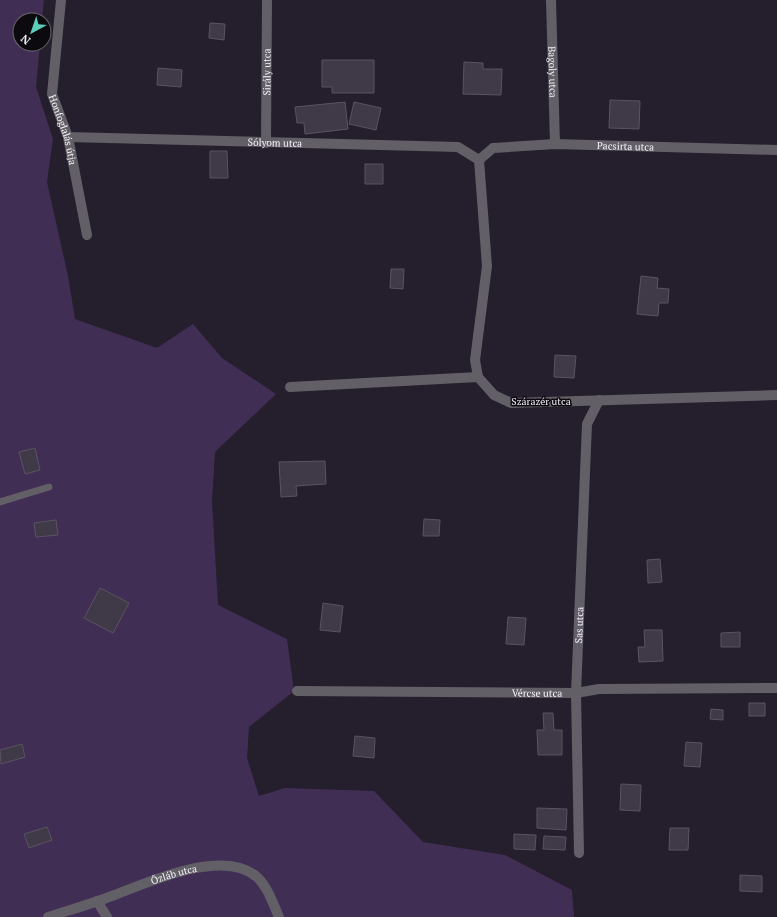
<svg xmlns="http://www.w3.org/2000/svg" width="777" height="917" font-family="'PT Serif',serif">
<rect width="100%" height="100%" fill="#251e2c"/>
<path fill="#412e55" d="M0,0H44L42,20H20V44H40L36,87L53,139L47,182L68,276L75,319L157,348L193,324L222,358L276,394L215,452L212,501L218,605L287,639L294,691L249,727L247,758L259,796L285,788L374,791L423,842L505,855L572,890L574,917H0Z"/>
<path fill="#403947" stroke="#5a5362" d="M210,23L225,24L224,40L209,38Z
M322,60H374V93H332V87H322Z
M464,62L483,63V69H502L501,95L463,94Z
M158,68L182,70L181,87L157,85Z
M610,100L640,101L639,129L609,128Z
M345,102L348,129L305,134L304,123H297L295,107Z
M354,102L381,108L376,130L349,124Z
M210,151H227L228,178H210Z
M365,164H383V184H365Z
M391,269H404L403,289L390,288Z
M641,276L658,278L657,288L669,289L668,303H659L658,316L637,314Z
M555,355L576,356L574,378L554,377Z
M35,448L40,470L25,474L19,452Z
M325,461L326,484L296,486L297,496L281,497L279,462Z
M424,519L440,520L439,536H423Z
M56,520L58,535L36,537L34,523Z
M660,559L662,582L648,583L647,560Z
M100,588L129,603L113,633L84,618Z
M323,603L343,606L340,632L320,630Z
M508,617L526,618L524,645L506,644Z
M644,630H662L663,661L639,662L638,647H645Z
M740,632V647H721V633Z
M749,703H765V716H749Z
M711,709L723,710V720L710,719Z
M543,713H553L554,730H562V755H538L537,730H544Z
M355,736L375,738L374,758L353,756Z
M686,742L702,743L700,767L684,766Z
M22,744L25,757L1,764L0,750Z
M621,784L641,785L640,811L620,810Z
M537,808L567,809L566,830L537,828Z
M47,827L52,840L29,848L24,834Z
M670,828H689L688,850H669Z
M514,834L536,835L535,850L514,849Z
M544,836L566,837L565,850L543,849Z
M740,875L762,876V892L740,891Z"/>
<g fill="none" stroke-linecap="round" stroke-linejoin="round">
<path stroke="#625f66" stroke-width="7" d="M0,502L49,487"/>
<g stroke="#625f66" stroke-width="10">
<path id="s1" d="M61,0L52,94L68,137L87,235"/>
<path id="s2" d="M551,0L555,144"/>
<path id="s3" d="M68,137L458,147L479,160"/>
<path id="s4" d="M266,143L267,0"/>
<path id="s5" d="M479,160L493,148L555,144L777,150"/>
<path d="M478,377L494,395L511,403L777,395"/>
<path d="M478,377L475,360L487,266L479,160"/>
<path d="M290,387L478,377"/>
<path id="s6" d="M297,691L576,693L599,689L777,688"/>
<path id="s7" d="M579,853L576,693L587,424L599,400"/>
<path d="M97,901L107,917"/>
<path id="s8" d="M48,917C69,910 91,904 112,896C147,883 223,847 257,877C268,887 273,904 279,917"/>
</g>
</g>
<g text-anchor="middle" stroke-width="3" stroke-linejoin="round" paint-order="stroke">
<g font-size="10" fill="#f4f0fa" stroke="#0c0a0f">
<text dy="4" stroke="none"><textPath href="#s4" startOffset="71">Sirály utca</textPath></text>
<text dy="4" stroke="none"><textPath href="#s2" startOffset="72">Bagoly utca</textPath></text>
<text dy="4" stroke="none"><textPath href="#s1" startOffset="132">Honfoglalás útja</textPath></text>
<text dy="4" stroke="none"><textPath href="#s3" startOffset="207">Sólyom utca</textPath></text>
<text dy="4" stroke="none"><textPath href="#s5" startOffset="151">Pacsirta utca</textPath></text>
<text x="541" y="405">Szárazér utca</text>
<text dy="4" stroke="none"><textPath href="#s7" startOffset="228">Sas utca</textPath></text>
<text dy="4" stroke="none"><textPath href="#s6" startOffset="240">Vércse utca</textPath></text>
<text dy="4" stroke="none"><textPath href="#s8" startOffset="133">Őzláb utca</textPath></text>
</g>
</g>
<g transform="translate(32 32) rotate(220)"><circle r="19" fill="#0c0a0f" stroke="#69666d"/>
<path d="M0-3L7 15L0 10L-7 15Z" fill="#5cceba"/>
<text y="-6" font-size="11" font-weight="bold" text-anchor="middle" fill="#f4f0fa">N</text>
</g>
</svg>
